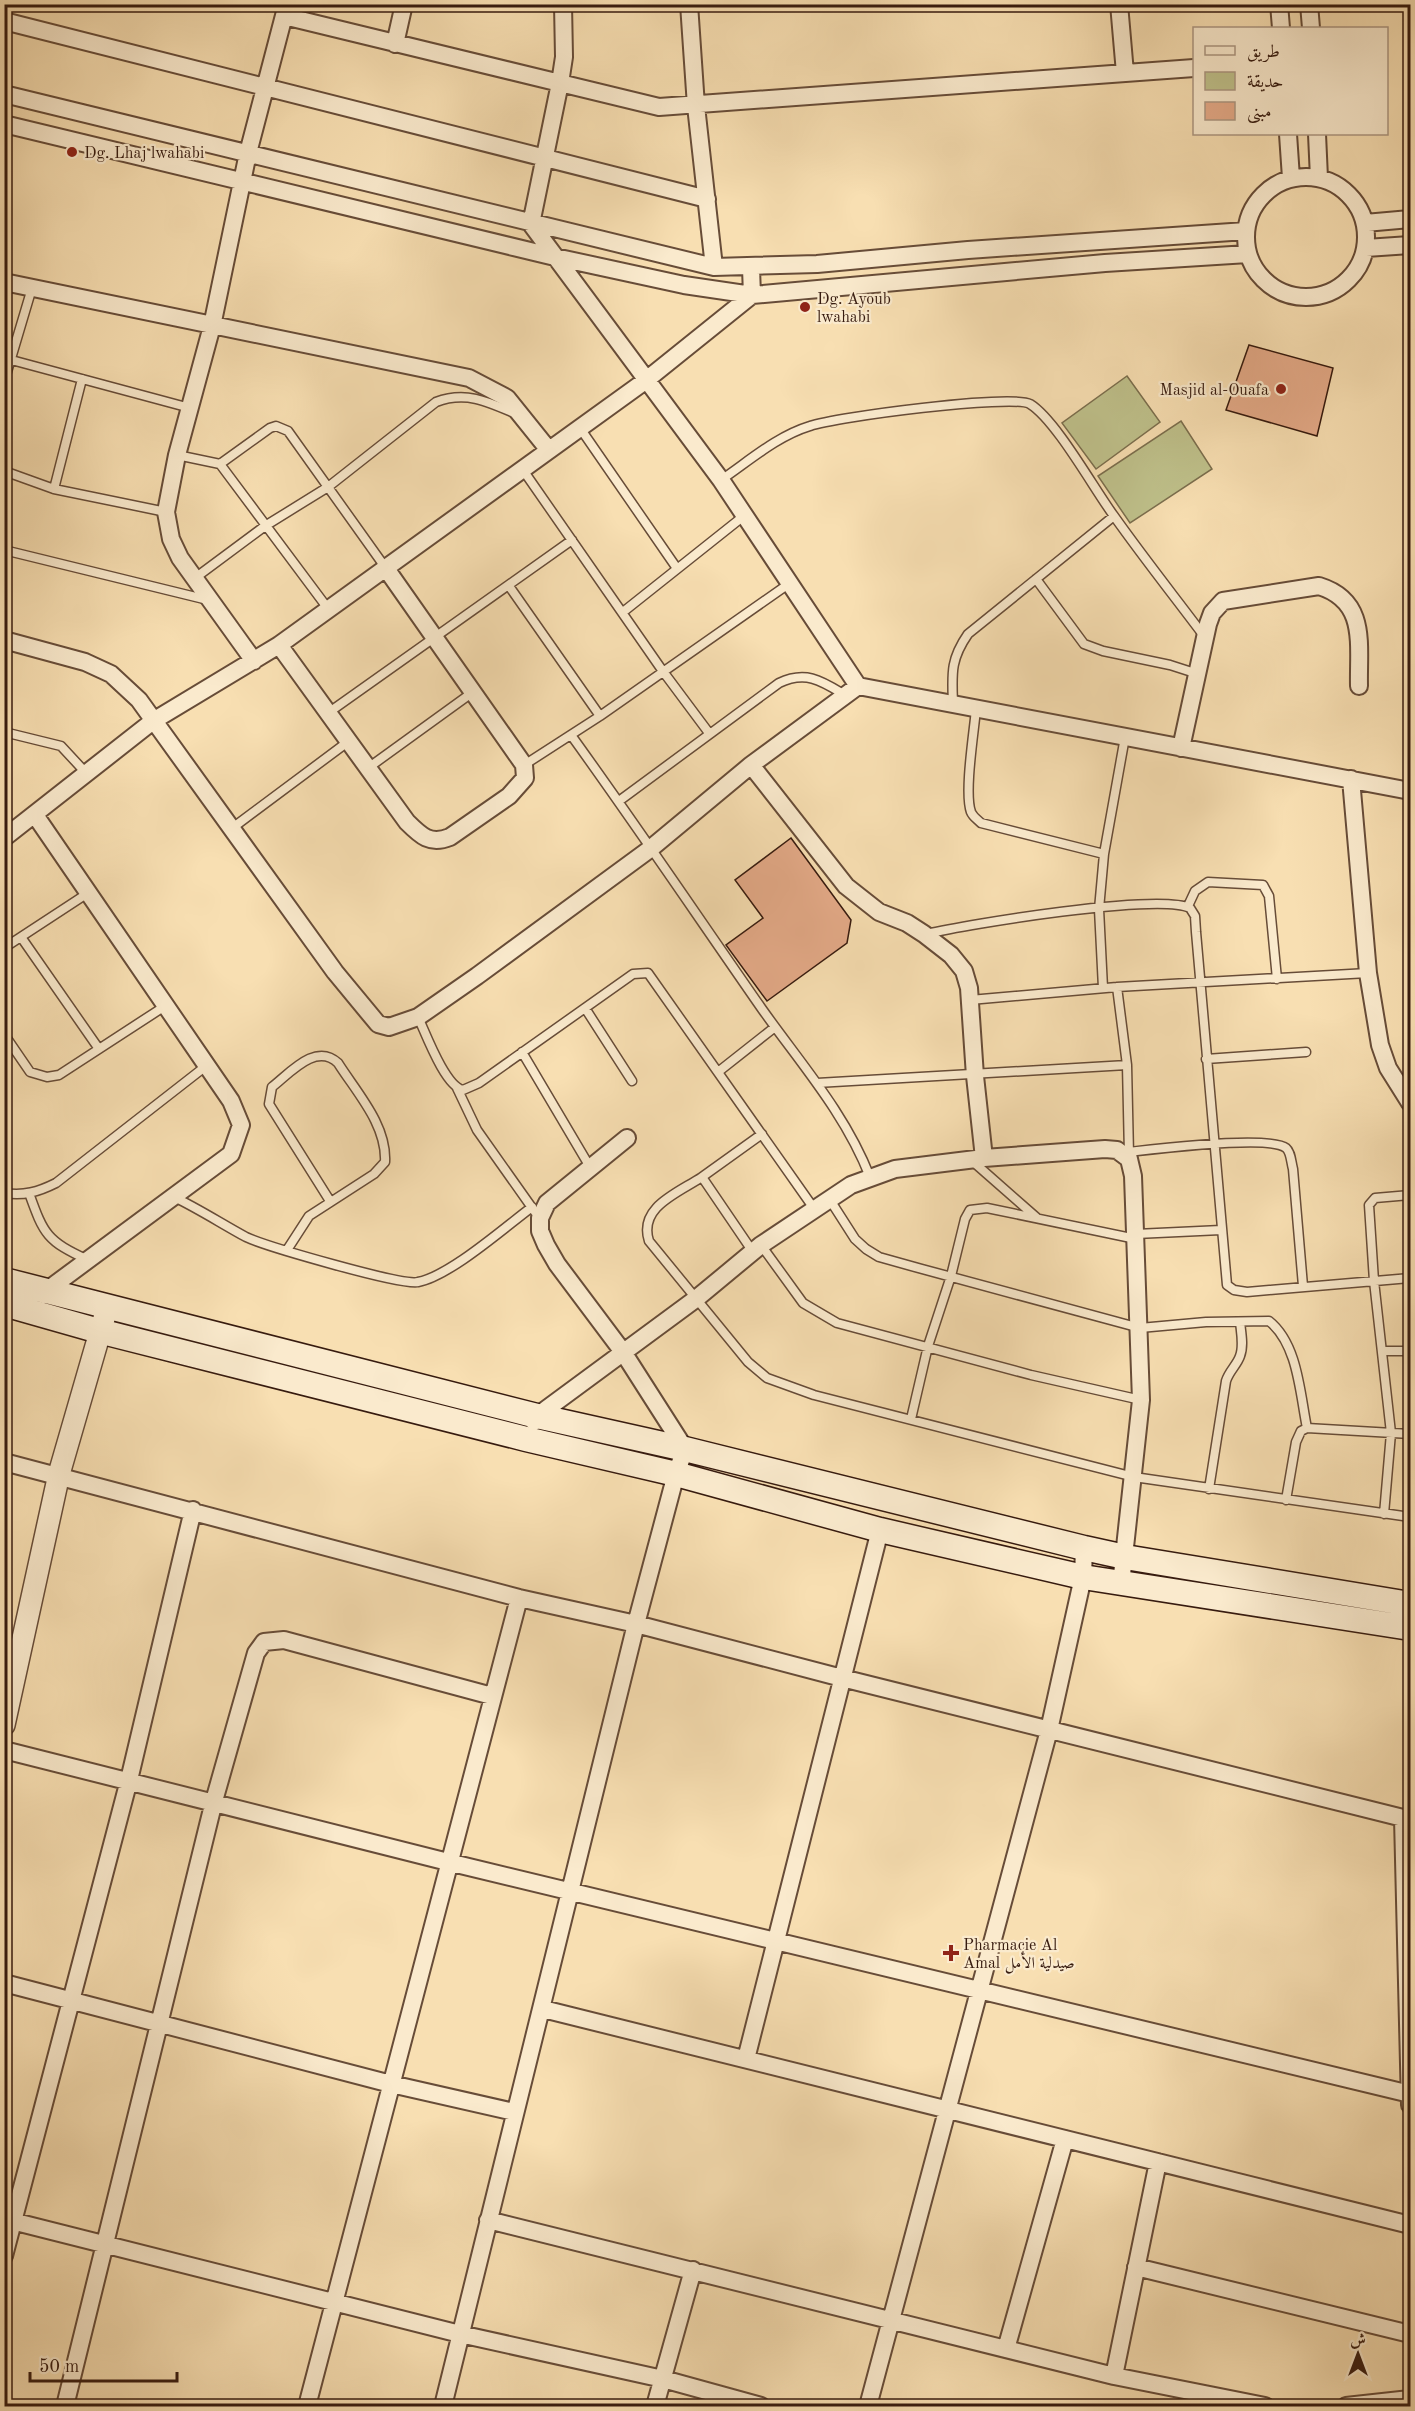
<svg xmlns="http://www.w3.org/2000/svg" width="1415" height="2411" font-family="'Old Standard TT',Amiri,serif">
<rect width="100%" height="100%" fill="#f8dfb2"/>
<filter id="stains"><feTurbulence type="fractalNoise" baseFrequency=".00333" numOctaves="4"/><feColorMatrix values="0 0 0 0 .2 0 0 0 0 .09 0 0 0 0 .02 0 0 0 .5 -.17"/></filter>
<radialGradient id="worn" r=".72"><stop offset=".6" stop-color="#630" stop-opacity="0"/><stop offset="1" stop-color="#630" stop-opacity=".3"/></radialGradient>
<path fill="#bfc18b" stroke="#7b6e4d" stroke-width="1.5" d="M1127,376L1160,422L1096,469L1062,423Z
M1181,421L1212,469L1130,523L1098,476Z"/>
<path fill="#e4aa88" stroke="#371b0f" stroke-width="1.5" d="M1249,345L1333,368L1317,436L1226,410Z
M791,838L851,920L847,943L767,1001L726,945L763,918L735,880Z"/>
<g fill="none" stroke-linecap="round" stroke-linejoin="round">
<defs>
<path id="service" d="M4,358L190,408
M4,382L32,288
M580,428L676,567
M177,455L220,464L329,610
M220,464L270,428L276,426L288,431L385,567
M523,470L662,670L709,733
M4,471L54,489L166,512
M721,480C749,461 777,436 810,426C835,417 1012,394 1030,404C1056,420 1094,489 1114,516C1143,557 1174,596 1204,636
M54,489L82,379
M4,550L208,600
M195,578L265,526L328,487L436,402C465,391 487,401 514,413
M1036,579L1084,644L1103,651L1170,665L1198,674
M509,586L600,716
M623,612L745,515
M953,704C952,674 950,660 968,634L1114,516
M976,709C974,732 964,793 971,812C973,817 977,819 981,823L1104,854L1099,909L1103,988
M328,713L572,540
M4,732L61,746L87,774
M571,735C636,825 698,917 762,1009C801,1064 845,1113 870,1177
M524,765L600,716L790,583
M368,768L473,692
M619,801L779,683C806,670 822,681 845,695
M231,829L349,741
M1104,854L1125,737
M1188,906L1195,891L1208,882L1263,885L1269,896L1277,979
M926,934C969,924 1158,893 1190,908L1195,916L1196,932L1227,1285L1234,1290L1247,1292L1410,1278
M21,937L99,1049
M4,948L88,893
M1117,987L1127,1065L1129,1155
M970,1000L1117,987L1368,973
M585,1008L632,1081
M418,1017C426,1034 445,1086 463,1090L479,1083L633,974L648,973L815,1210
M4,1034L30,1072L47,1077L59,1075L165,1006
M522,1052L590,1167
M1206,1059L1306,1052
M718,1072L775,1027
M817,1083L1127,1065
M457,1088L477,1130L535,1212
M1129,1152C1155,1149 1270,1135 1286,1148C1291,1152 1291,1162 1293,1169L1303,1286
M970,1159L1037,1218
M702,1177C678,1193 638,1207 649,1241L748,1362L767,1378L814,1395L1134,1477L1410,1517
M4,1193C24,1196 38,1192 56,1183L206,1066
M29,1193C44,1235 47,1241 88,1260
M174,1197C199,1209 222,1224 246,1237C265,1246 402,1286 418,1282C450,1276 505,1227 532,1207
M830,1200L855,1239L866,1249L879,1257L922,1269L1140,1328L1206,1322L1269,1321C1298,1344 1300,1394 1307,1428
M1136,1234L1221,1230
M761,1245L803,1303L837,1323L1031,1375L1141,1400
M287,1250L309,1216L374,1174L385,1162C387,1125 357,1093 338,1063C316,1042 290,1073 272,1087L269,1104L330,1201
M753,1252L702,1177L762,1134
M1383,1351H1410
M911,1419L928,1346L951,1276L965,1219L970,1210L987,1208L1136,1239
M1209,1489L1226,1381C1229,1371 1237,1365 1240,1356C1244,1346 1241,1332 1240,1322
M1286,1500L1296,1442L1301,1431L1307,1428L1410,1434
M1384,1514L1391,1433L1374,1281L1369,1205L1375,1198L1410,1195"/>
<path id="minor" d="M563,4L564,57L560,83L659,107L1194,68
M689,4L696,106L714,267
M1119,4L1125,73
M1279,4L1281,28
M1309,4L1311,28
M284,16L560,83L531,224L721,480L858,686L1410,791
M4,21L707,199
M395,44L404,4
M4,94L714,267L817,264L968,250L1246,231
M4,124L555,257L684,285L752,295L1105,263L1248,254
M1288,134L1291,178
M1317,134L1319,178
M1246 237a60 60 0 1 1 120 0a60 60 0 1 1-120 0Z
M1365,223L1410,219
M1366,248L1410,245
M4,282L469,378L507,398L548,449
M4,640L85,662L111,674L139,700L335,972L378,1024L389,1027L418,1017L477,976L650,849L751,765L858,686
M279,645L407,822C421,836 430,845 450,837L509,796L525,778L524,765L385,567
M254,661L180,558L171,539L166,512L177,455L212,326L248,153L287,4
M1181,748L1208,624L1212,613L1223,601L1319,586C1368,601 1358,645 1359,686
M1351,779L1368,973L1380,1045L1388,1068L1410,1103
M35,815L231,1101L241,1125L231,1154L46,1291L44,1295
M4,838L153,721L279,645L645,381L752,295L751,268
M984,1158L1105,1149L1117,1150L1129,1159L1133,1176L1141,1400L1121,1584
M534,1422L537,1416L697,1298L761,1245L851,1185L895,1169L984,1158L975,1076L969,988L964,971L951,955L924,934L907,923L879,912L846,886L751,765
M4,1462L519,1598L636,1624L842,1678L1403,1818L1410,2105
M4,1750L448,1862L1410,2094
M4,1983L391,2084L514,2112
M543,2009L1410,2225
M746,2059L880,1530
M4,2219L460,2334L663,2379L761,2406
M488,2220L1114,2376L1265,2406
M4,2256L129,1780L193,1510
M1136,2267L1410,2334
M1006,2349L1065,2139
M1114,2376L1158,2162
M65,2406L214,1801L256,1653L264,1642L284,1640L492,1696
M307,2406L519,1598
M443,2406L636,1624L676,1474L685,1449L623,1352L557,1264L546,1245L540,1231V1218L547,1203L627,1138
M655,2406L693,2270
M868,2406L1049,1730L1083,1577L1084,1548
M1346,2406L1410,2399"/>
<path id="tertiary" d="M4,1725L59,1474L105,1315"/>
<path id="secondary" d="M4,1280L537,1416L685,1449L1084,1548L1125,1557L1410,1604
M4,1304L99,1331L526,1439L676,1474L880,1530L1083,1577L1410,1628"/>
</defs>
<use href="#service" stroke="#674c38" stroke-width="11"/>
<use href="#minor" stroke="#674c38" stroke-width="20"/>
<use href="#tertiary" stroke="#674c38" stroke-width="24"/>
<use href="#secondary" stroke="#371b0f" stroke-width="27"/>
<use href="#service" stroke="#faeacd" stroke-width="8"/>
<use href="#minor" stroke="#faeacd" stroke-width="16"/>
<use href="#tertiary" stroke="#faeacd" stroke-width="21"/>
<use href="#secondary" stroke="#faeacd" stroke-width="24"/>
</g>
<g fill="#8f2418" stroke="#faeacd" stroke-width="2">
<circle cx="72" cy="152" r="6"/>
<circle cx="805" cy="307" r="6"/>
<circle cx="1281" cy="389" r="6"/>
<path d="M948 1944h6v6h6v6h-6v6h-6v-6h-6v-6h6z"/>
</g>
<g text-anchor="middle" stroke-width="4.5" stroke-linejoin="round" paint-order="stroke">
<g font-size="16" fill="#371b0f" stroke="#faeacd" text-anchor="start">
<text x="84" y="158">Dg. Lhaj lwahabi</text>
<text x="817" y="304">Dg. Ayoub<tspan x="817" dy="18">lwahabi</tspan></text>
<text x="1269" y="395" text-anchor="end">Masjid al-Ouafa</text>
<text x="963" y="1950">Pharmacie Al<tspan x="963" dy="18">Amal صيدلية الأمل</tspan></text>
</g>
</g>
<rect width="1415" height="2411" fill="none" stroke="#f8dfb2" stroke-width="24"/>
<rect x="6" y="6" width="1403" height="2399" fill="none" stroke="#371b0f" stroke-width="3"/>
<rect x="12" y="12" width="1391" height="2387" fill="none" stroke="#371b0f" stroke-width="1.5"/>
<rect x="1193" y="27" width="195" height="108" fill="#faeacd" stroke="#ac9781" stroke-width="1.5"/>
<rect x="1205" y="46" width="30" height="9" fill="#faeacd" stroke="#ac9781" stroke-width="1.5"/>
<text x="1247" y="57" font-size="18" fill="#371b0f">طريق</text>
<rect x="1205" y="72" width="30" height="18" fill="#bfc18b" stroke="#ac9781" stroke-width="1.5"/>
<text x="1247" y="87" font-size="18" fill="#371b0f">حديقة</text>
<rect x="1205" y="102" width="30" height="18" fill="#e4aa88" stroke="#ac9781" stroke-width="1.5"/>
<text x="1247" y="117" font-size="18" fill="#371b0f">مبنى</text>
<g transform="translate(1358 2354)" stroke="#faeacd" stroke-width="4.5" paint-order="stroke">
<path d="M0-4.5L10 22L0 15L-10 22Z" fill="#371b0f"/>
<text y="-9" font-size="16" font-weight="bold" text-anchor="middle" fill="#371b0f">ش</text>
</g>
<path d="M30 2372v9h147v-9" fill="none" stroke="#371b0f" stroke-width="3"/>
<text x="39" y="2372" font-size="18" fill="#371b0f" stroke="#faeacd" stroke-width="4.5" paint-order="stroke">50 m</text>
<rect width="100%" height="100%" filter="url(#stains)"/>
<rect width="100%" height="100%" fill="url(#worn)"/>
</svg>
